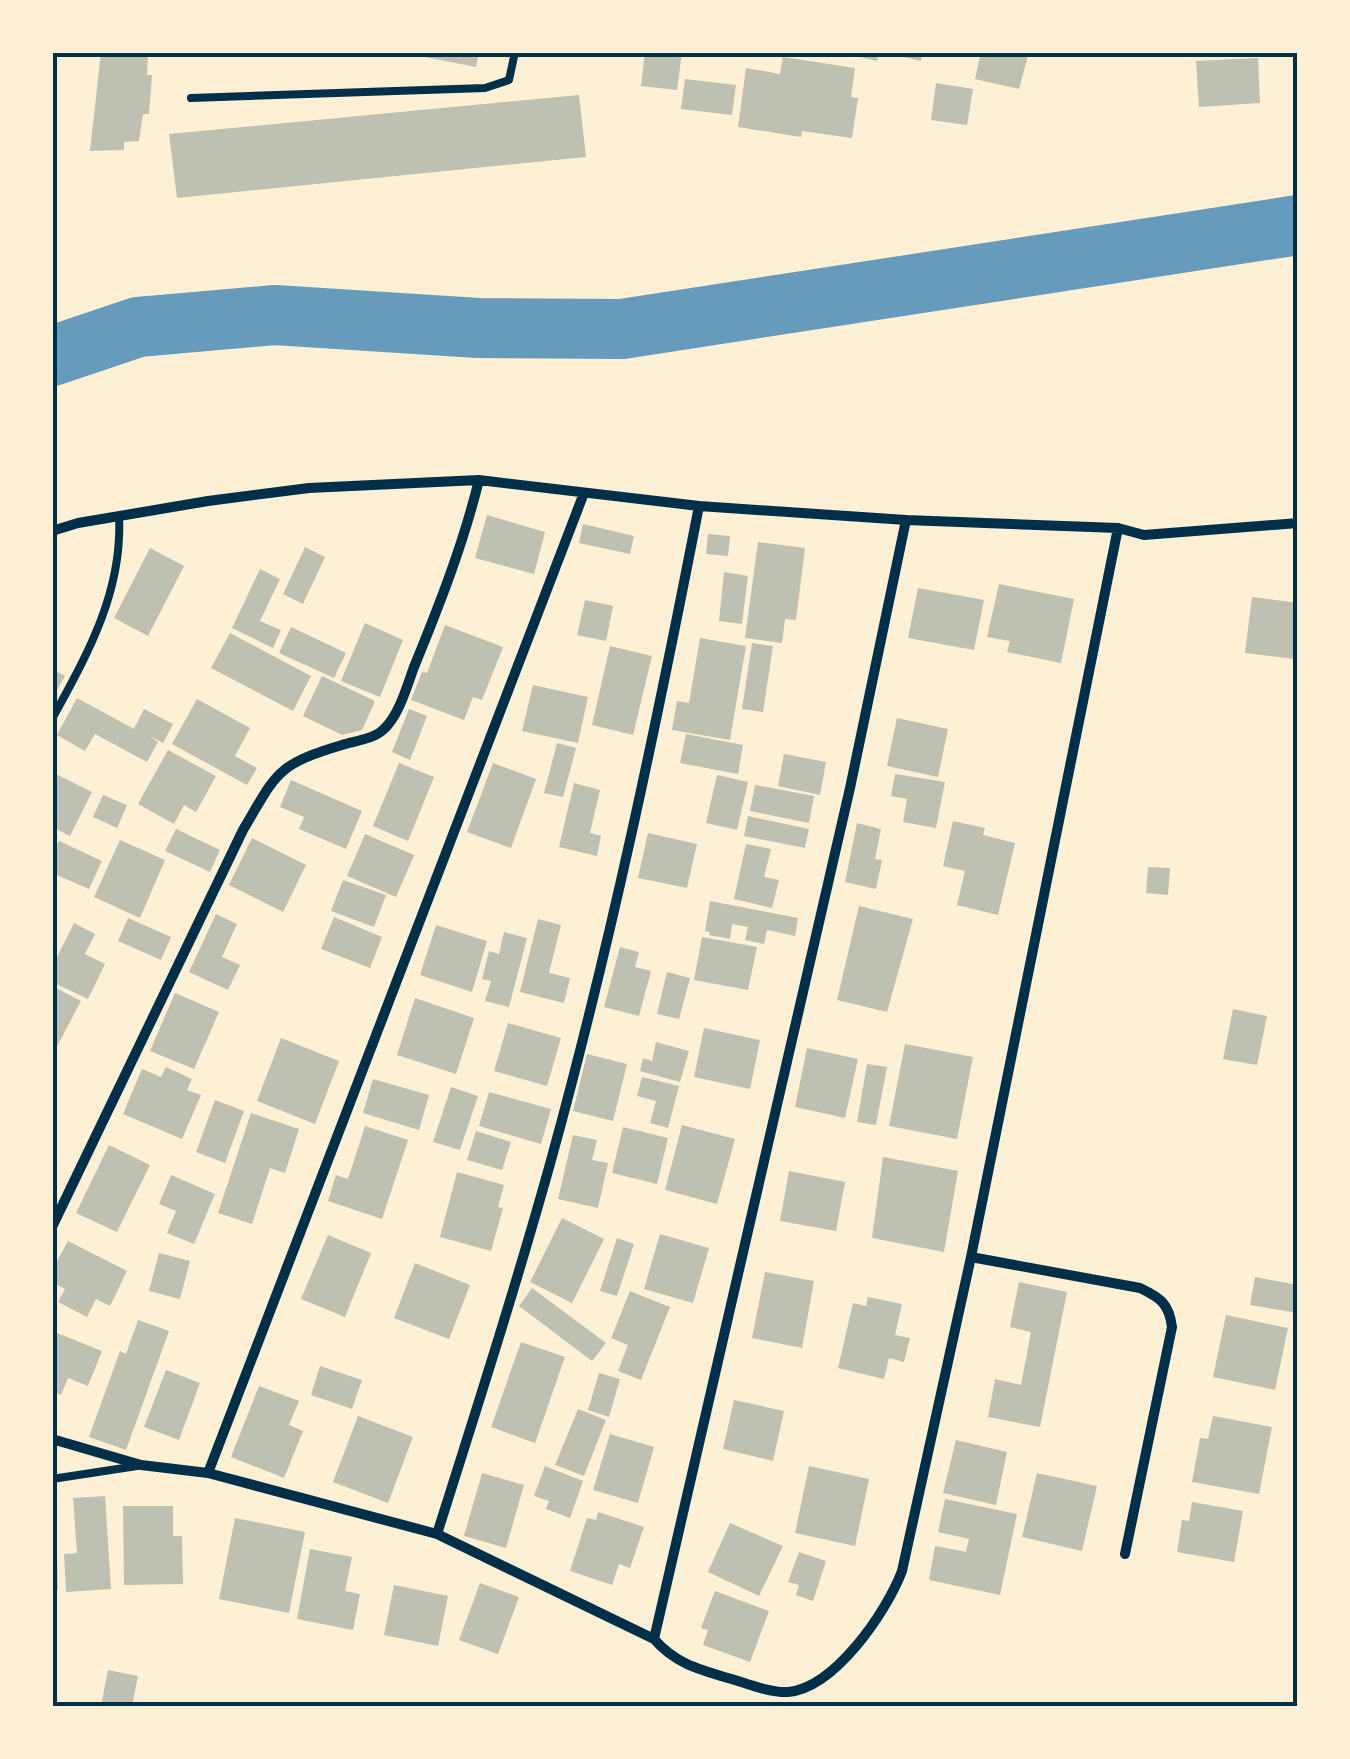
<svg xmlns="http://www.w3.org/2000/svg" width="1350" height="1759" font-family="Rubik,sans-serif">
<rect width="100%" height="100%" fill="#fdf0d5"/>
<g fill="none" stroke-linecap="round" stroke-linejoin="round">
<path stroke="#669bbc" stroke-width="60" d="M52,356L138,327L275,315L478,328L622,329L1298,225"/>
</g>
<path fill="#bec0b2" d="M101,52H148L147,75H152L149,114H143L139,141L124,142V150L90,151Z
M399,52H479L476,67Z
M645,52H682L677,90L641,86Z
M838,52H879L877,61Z
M881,52H922L921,61Z
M981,52H1029L1019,89L975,79Z
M783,57L855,68L851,97L858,98L852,138L802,131L801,137L738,127L746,68L780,74Z
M1258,58L1260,103L1199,107L1196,61Z
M685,79L736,85L732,115L681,109Z
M936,83L973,89L967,125L931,120Z
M579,95L586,157L177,198L169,134Z
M487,515L545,532L534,574L475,558Z
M583,524L634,536L630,554L579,543Z
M708,534L730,536L728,556L706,554Z
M758,542L805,548L796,620L785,619L782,643L745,638Z
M305,547L325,557L303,604L283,594Z
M150,548L184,566L148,636L114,618Z
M260,569L280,579L260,621L281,630L273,648L232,628Z
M724,572L748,576L742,624L719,621Z
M999,584L1074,599L1061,663L1007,652L1010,641L987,637Z
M918,588L984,600L974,650L908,638Z
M1252,597L1298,603L1294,659L1245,653Z
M585,600L613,606L606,641L577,635Z
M365,623L403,640L380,697L341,681Z
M445,625L503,647L482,700L473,697L464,720L411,700L422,672L427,673Z
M291,627L346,653L334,678L279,653Z
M230,633L311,676L293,711L211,668Z
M700,638L746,646L730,740L672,730L677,701L689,703Z
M752,643L773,646L763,712L742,709Z
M610,646L652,656L633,735L592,725Z
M52,669L65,676L52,699Z
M322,676L375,701L362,730L342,735L303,716Z
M533,685L588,697L578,743L522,731Z
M77,698L134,729L144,709L173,724L163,743L150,736L158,742L147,762L95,734L85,751L57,735Z
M197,699L250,728L235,756L257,768L247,785L172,744Z
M409,709L427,716L410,760L392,752Z
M897,718L948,729L938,777L887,766Z
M686,734L743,745L738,774L680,763Z
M557,743L576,748L563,797L544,793Z
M168,750L216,776L196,812L184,805L174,824L138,804Z
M784,754L826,762L820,795L778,786Z
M399,763L434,777L408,841L373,826Z
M493,763L536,779L511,848L467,832Z
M52,772L92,792L70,836L52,827Z
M895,774L945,782L936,828L903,822L907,799L891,796Z
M717,775L748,782L737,830L706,823Z
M291,780L362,811L346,849L299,829L304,817L280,807Z
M574,783L600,790L590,833L601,836L597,856L559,847Z
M755,785L814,796L809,823L750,811Z
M103,795L127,805L117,828L93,817Z
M748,816L809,829L805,848L744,836Z
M953,821L985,828L983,835L1015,843L998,915L957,905L965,871L943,866Z
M857,823L881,829L875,859L882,860L876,889L845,882Z
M176,829L220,850L210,872L165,851Z
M648,833L697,844L687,888L638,878Z
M365,834L414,855L396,897L347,876Z
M252,838L306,865L283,912L229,885Z
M120,840L165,860L140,918L94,897Z
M59,841L102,861L89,889L52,873V854Z
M746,844L771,849L764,877L779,880L772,908L734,899Z
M1148,867L1170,868L1168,895L1146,893Z
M343,880L386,895L374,927L331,911Z
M710,901L798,918L795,936L767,930L764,944L745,940L748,927L732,924L730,939L709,935L710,932L705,931Z
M859,906L913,919L887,1012L837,1000Z
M216,914L237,924L222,957L240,965L228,990L189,972Z
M334,917L382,937L370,968L321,949Z
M128,918L171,937L161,960L118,941Z
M538,919L561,925L549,973L570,978L564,1003L520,992Z
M74,923L95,934L85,954L105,964L88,999L52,982V967Z
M436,925L487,941L472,992L420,975Z
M504,932L527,938L509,1007L485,1001L491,981L482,979L489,951L499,954Z
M702,937L757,947L748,990L694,980Z
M620,947L639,952L635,967L651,971L639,1016L604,1007Z
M667,972L690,978L679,1019L657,1014Z
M52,986L81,1001L52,1056Z
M175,993L219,1012L194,1069L150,1051Z
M415,998L474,1018L456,1074L397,1055Z
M1233,1009L1267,1016L1257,1065L1223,1059Z
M508,1023L561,1038L547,1086L494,1071Z
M704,1028L760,1040L750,1089L694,1077Z
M281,1038L339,1061L315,1124L257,1101Z
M656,1042L689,1051L680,1082L640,1071L643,1058L652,1061Z
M905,1044L973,1057L957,1139L889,1126Z
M807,1048L858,1059L845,1118L795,1107Z
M587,1054L627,1064L613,1121L573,1111Z
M867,1064L887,1067L876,1125L857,1122Z
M166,1067L192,1079L187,1090L201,1095L182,1139L123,1114L142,1069L161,1077Z
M642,1077L679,1086L668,1128L650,1123L656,1101L637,1096Z
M373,1079L429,1095L419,1130L363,1113Z
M451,1087L478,1096L460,1150L433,1142Z
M489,1092L551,1109L541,1144L479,1126Z
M215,1100L244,1111L225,1163L196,1152Z
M251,1113L299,1129L285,1173L270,1168L252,1224L218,1213Z
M682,1125L735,1139L717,1204L665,1190Z
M365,1126L408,1140L382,1219L328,1201L336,1175L348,1179Z
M623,1127L668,1138L657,1184L612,1173Z
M476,1131L511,1142L502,1170L467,1160Z
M573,1135L597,1140L592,1160L608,1163L598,1208L558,1199Z
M109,1145L150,1165L117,1232L76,1213Z
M883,1157L958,1171L944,1252L872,1238Z
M789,1171L845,1182L836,1231L780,1221Z
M457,1172L504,1185L498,1207L503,1208L491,1251L440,1237Z
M171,1175L215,1194L194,1244L167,1233L176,1211L159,1204Z
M562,1218L604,1239L572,1303L530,1282Z
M660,1234L709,1248L693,1303L644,1289Z
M328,1235L371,1253L345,1317L301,1299Z
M617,1238L634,1244L617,1296L600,1291Z
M68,1241L127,1271L110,1306L96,1299L87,1317L58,1302L65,1289L52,1282V1270Z
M159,1253L190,1261L180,1299L149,1291Z
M415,1263L470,1285L449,1339L394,1318Z
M765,1272L814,1281L802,1348L752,1338Z
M1255,1277L1298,1285V1313L1250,1305Z
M1019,1282L1067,1292L1040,1427L988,1417L995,1379L1021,1385L1031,1332L1010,1327Z
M532,1288L606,1343L592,1361L519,1306Z
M630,1291L670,1307L641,1380L618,1371L628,1345L611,1338Z
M868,1297L902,1304L895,1335L910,1338L904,1362L889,1358L884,1379L838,1368L853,1303L866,1306Z
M1226,1315L1288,1328L1275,1390L1213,1377Z
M138,1320L169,1331L126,1450L89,1437L120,1351L126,1354Z
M52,1331L102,1351L88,1386L68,1378L61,1395L52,1391Z
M521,1342L565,1357L535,1443L491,1427Z
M320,1366L362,1380L352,1409L311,1395Z
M166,1370L200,1383L179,1440L144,1427Z
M599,1373L620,1379L609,1417L588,1410Z
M259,1386L299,1401L289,1425L303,1431L284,1478L231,1457Z
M734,1400L784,1411L773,1461L723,1449Z
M578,1409L606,1420L584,1476L555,1465Z
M358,1416L413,1437L388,1503L333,1482Z
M1213,1416L1272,1427L1259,1494L1192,1482L1200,1438L1208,1439Z
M610,1434L654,1447L638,1503L593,1490Z
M956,1440L1007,1452L996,1505L943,1493Z
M545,1466L583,1481L570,1518L546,1509L549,1501L534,1496Z
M809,1466L869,1479L855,1546L795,1533Z
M482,1473L524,1485L506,1548L464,1536Z
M1037,1473L1097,1486L1082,1551L1022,1537Z
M105,1496L111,1589L66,1592L64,1554L77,1553L73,1498Z
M945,1499L1017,1514L1000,1595L929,1580L935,1546L966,1552L969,1539L938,1532Z
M1192,1502L1243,1511L1234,1562L1177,1552L1182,1520L1189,1521Z
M123,1506H173V1536H182L183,1584L124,1585Z
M598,1512L644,1527L630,1568L619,1564L612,1585L570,1571L587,1518L596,1520Z
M235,1518L305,1532L289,1613L219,1599Z
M52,1522H56L58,1589H52Z
M730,1523L783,1546L759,1596L708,1572Z
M310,1549L352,1557L345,1591L360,1594L353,1630L297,1619Z
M799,1552L826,1561L813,1601L796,1595L799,1585L788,1582Z
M480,1583L519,1597L498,1654L459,1640Z
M394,1585L448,1596L438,1646L384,1635Z
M715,1591L769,1611L750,1662L703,1645L708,1630L701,1628Z
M108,1670L138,1676L132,1706H101Z"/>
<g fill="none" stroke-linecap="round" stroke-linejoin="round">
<path stroke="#003049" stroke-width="8" d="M191,98L485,88L509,80L515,52
M52,719C87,655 123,592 119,516
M52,1479L137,1466"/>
<path stroke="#003049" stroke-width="10" d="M52,531L78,523L208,501L309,488L479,480L699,506L906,520L1118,528L1144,535L1298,523
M52,1227L243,830C277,773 275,765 342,745C355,741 374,739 384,729C399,715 407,686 414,667C439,606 463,545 479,480
M971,1257L1140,1288C1161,1298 1169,1304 1172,1327L1125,1554
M52,1439L141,1465L208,1473L437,1534L654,1639C675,1663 697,1669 728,1678C746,1683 769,1693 788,1692C835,1688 887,1611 902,1571L971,1257L1118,528
M208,1473L584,493
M437,1534C476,1411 515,1289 550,1164C610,947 656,727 699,506
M654,1639L850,788L906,520"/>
</g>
<rect width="1350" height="1759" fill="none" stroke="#fdf0d5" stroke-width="110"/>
<rect x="55" y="55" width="1240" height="1649" fill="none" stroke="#003049" stroke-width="4"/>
</svg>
